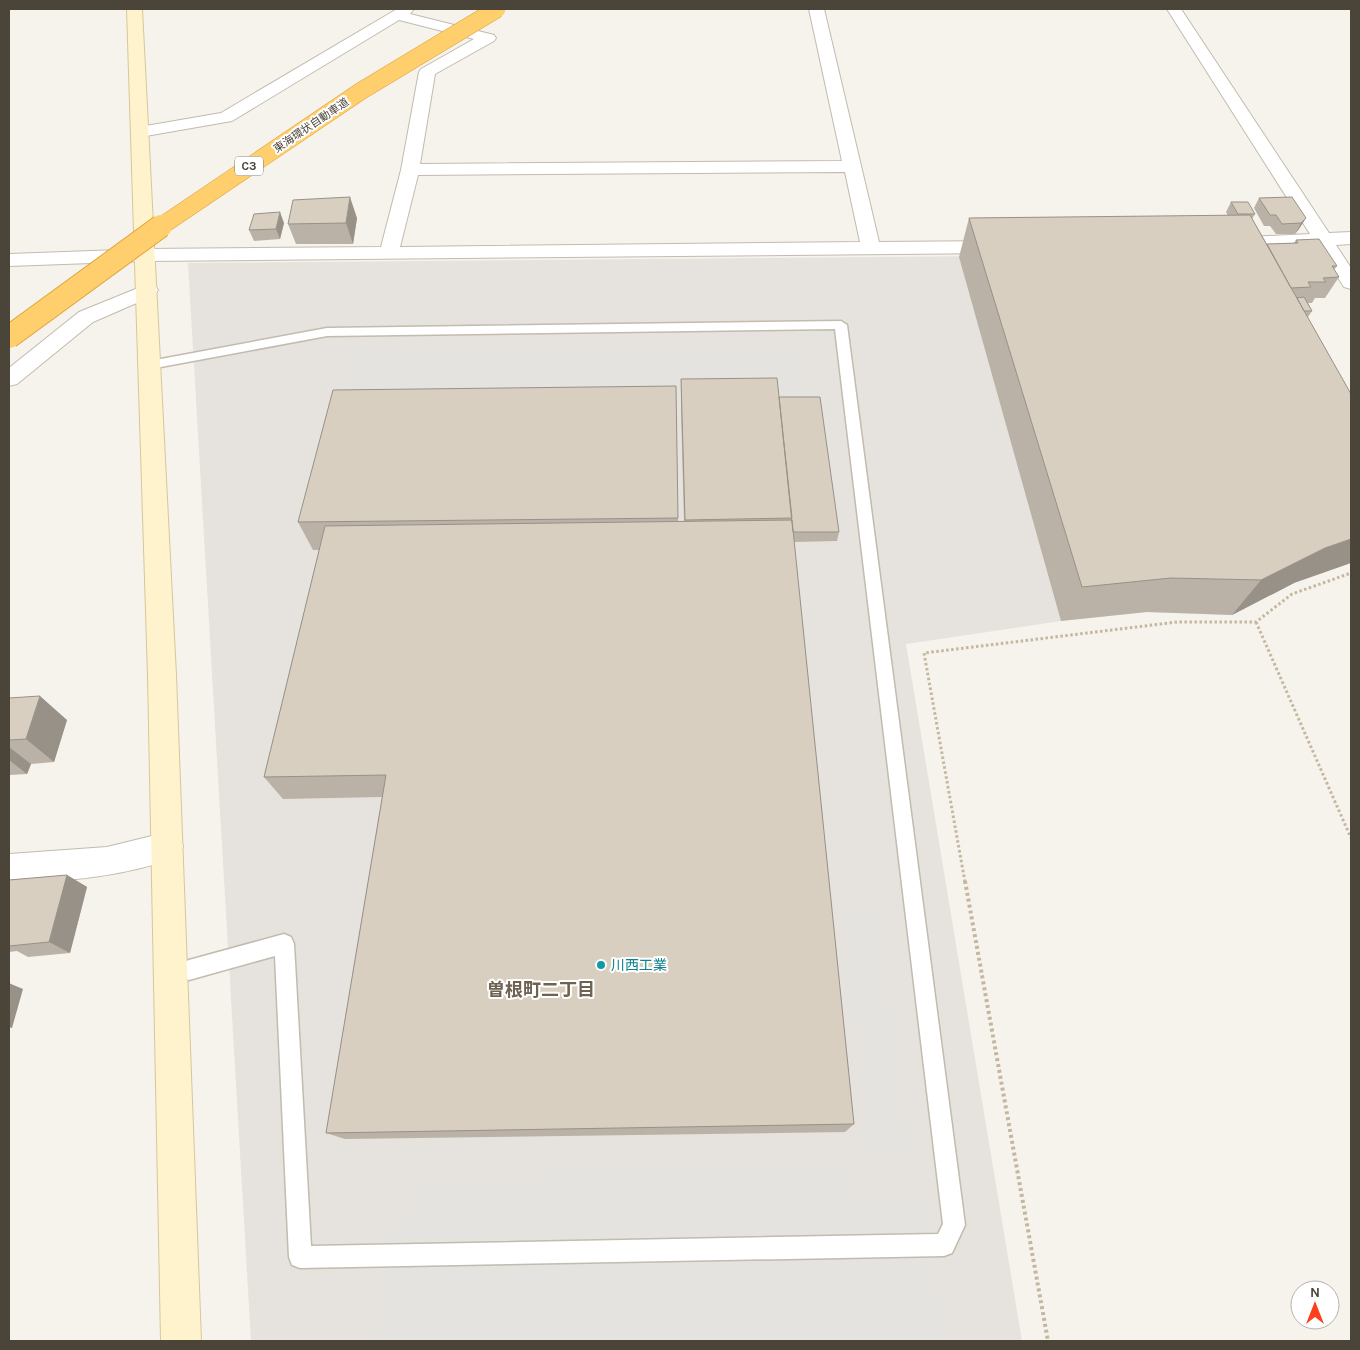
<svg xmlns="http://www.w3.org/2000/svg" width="1360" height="1350" font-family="Karla,'Noto Sans JP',sans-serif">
<rect width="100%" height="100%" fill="#f6f3ec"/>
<path fill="#e6e2dd" d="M1229,254L1351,482V563L1294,583L1232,615L1147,612L1061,621L906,644L1022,1341H251L188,263Z"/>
<path fill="#e5e3e0" d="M354,349H801L807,407H338Z
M875,910L908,1156L871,1157L844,911Z
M845,1169L849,1203L923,1201L942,1341H377L393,1217H419L423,1178Z"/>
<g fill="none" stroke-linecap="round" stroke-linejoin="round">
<defs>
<path id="lane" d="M841,321L847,325L965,1225L952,1253L944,1256L300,1268L292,1265L289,1257L275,956L189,980L182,977L179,970L182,963L189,960L284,934L291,937L294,944L311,1246L938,1234L943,1224L835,329L327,336L150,369L144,365L150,361L327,328Z"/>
<path id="street" d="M397,9H414L410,14L494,35L496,38L494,41L435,74L420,164L842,161L809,9H824L879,242L1000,241L1007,243L1010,247L1007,251L1000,253L147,261L9,266V254L147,249L381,247L401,170L419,72L421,69L474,39L399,20L232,121L140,137L134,136L131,132L134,128L140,127L221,113ZM845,172L860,242L400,247L418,175Z
M1167,9H1181L1329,233L1351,232V244L1336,245L1351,268V289L1344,287L1317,246L1228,250L1221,248L1218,244L1221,240L1228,238L1310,234Z
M148,284L155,285L158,290L155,295L93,322L17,384L9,386V368L79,312Z
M168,832L179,836L183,846L179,856C125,877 66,881 9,884V854L107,847Z"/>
<path id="secondary" d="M127,9H142L176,675L201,1341H161L148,675Z"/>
</defs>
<use href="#lane" stroke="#c2bbae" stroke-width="3"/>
<use href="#street" stroke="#c2bbae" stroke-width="2"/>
<use href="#secondary" stroke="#d6c79b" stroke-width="2"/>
<path stroke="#c4b79f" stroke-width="3" stroke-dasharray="2.5 2.5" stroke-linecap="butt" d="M1256,622L1351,838
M965,882L924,653L1177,622H1256L1292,594L1351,573"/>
<path stroke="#c4b79f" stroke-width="4" stroke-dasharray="3 3" stroke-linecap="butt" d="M965,881L1048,1341"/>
<use href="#lane" fill="#fff" fill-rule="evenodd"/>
<use href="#street" fill="#fff" fill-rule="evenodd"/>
<use href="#secondary" fill="#fff3cd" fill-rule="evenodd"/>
<defs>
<path id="highway-bridge-far1" d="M160,227L361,91L497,9"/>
<path id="highway-bridge" d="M9,337L161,226"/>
</defs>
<use href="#highway-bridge-far1" stroke="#e0a43c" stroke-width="18" stroke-linecap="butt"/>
<use href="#highway-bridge" stroke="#e0a43c" stroke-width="24" stroke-linecap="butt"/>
<use href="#highway-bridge-far1" stroke="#ffcf6e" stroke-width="17"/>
<use href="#highway-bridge" stroke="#ffcf6e" stroke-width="22"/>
</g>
<path fill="#bab2a6" d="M1259,198L1306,218L1295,234H1276L1270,226H1264L1254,208Z
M1231,202L1255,214L1252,219L1267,244L1294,243L1296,240L1337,266L1334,270L1339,277L1325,298H1315L1312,303H1308L1312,311L1308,317L1294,583L1232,615L1147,612L1061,621L959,257L969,218L1228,216L1226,212Z
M357,218L353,244H296L288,224Z
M284,223L280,239L254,241L249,230Z
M681,379L779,397L839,532L837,541L794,542L854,1124L845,1132L345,1139L326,1133L382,797L283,799L264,777L319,550H313L298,522L676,386L678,522H684L681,409Z
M9,698L67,720L54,762L31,764L27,774L9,775Z
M67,875L87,887L70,953L28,957L17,951L9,952V880Z"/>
<path fill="#979187" d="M350,197L357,218L353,244L346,223Z
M280,212L284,223L280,239L276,229Z
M1306,218L1299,229L1295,234L1301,223Z
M1351,539V563L1294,583L1232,615L1261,580L1325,548Z
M40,696L67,720L54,762L26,739Z
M9,747L31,764L27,774L9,760Z
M67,875L87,887L70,953L49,942Z
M11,984L23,989L12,1028L9,1027V992Z"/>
<path fill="#d8cfc1" stroke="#979187" d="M350,197L346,223L288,224L293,200Z
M1292,197L1306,218L1301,223L1282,224L1276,215H1270L1259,198Z
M1231,202H1248L1255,214H1238Z
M280,212L276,229L249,230L254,214Z
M1250,215L1351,394V539L1325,548L1261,580L1171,578L1082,587L969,218Z
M1319,239L1337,266H1332L1339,277L1323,278L1326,282H1308L1311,287L1291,288L1267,244L1298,243L1296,240Z
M1304,297L1312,311H1304L1297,298Z
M777,378L792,518L685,520L681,379Z
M676,386L678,518L298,522L333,390Z
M779,397H820L839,532H793Z
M792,520L854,1124L326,1133L386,775L264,777L325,526Z
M40,696L26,739L9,740V698Z
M67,875L49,942L9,946V880Z
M11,984L9,992V985Z"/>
<circle fill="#0f9aa8" stroke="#fff" stroke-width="2" cx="601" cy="965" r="5"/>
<g text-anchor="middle" stroke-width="4" stroke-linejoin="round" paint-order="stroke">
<g font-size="11" fill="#4b4439" stroke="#fff">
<text transform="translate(311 125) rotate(-34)" y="4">東海環状自動車道</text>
</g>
<rect fill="#fff" stroke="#817c74" stroke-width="1" x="235" y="156.5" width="28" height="19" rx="4"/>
<g font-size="12" font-weight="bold" fill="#4b4439">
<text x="249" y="170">C3</text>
</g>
<g font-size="14" fill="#0d838f" stroke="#fff" text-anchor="start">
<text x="611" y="970">川西工業</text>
</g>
<g font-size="18" font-weight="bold" fill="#6e6250" stroke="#fff">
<text x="541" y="996">曽根町二丁目</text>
</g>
</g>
<rect width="1360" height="1350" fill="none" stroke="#4b4439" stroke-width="20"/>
<g transform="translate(1315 1305)"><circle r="24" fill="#ffffff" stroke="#b7b4b0"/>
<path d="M0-4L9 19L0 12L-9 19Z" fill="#fc3f1d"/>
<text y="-8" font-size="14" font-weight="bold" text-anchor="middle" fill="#4b4439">N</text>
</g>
</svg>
